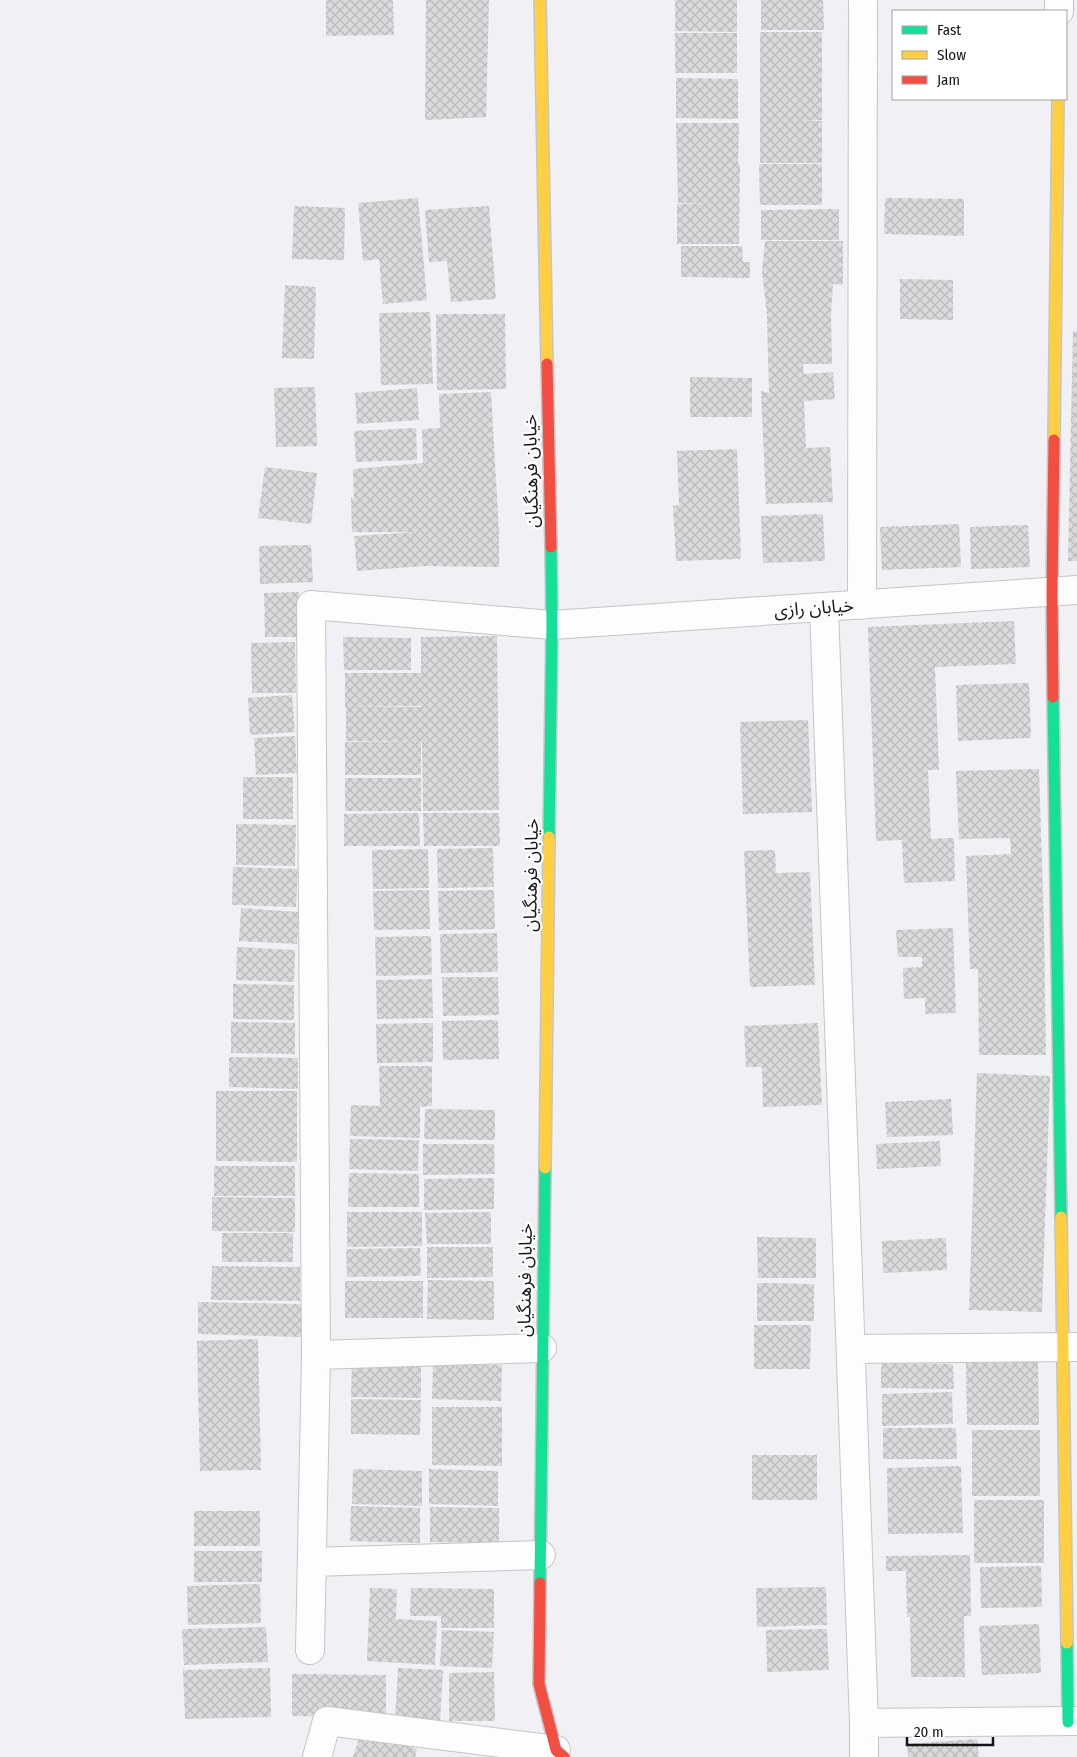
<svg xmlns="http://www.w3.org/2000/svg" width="1077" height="1757" font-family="'Fira Sans Condensed','Noto Sans Arabic',sans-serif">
<defs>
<pattern id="building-cross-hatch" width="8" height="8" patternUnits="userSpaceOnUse" patternTransform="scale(1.25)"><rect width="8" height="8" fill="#dad9dc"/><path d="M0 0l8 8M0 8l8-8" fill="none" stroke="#bababc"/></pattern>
</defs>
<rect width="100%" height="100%" fill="#f0f0f5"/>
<path fill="url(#building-cross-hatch)" d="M326,0H393L394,35L326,36Z
M426,0H489L486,117L425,120Z
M675,0H737V32L675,31Z
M761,0H823L824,30H761Z
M760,32H822V120H800L822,121V163H760Z
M675,33H737V73H675Z
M676,78L738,79V119L676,118Z
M676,123H739L738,164H740L739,244H677V204L710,203H678Z
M759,164H822V205H760Z
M418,198L427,300L383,304L379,259L363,261L358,203Z
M885,198L964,199V236L884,234Z
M294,206L345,208L344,260L292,259Z
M489,206L496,299L451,302L447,261L429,262L425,210Z
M839,209V240H761V210Z
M765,241H843V285L833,284L831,315L832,364H803L804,374L833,372L835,399L804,401L806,448L830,447L833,502L766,504L761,391L769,393L767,316L762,271Z
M681,246H742L743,262H750V278L681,277Z
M900,279L953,280V320L900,319Z
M285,285L316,287L314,359L282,358Z
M430,312L433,384L381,385L379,313Z
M436,314H505L506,389L437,390Z
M1073,331H1077V561H1068Z
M690,377L752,378V417H690Z
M315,387L317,446L276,447L274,388Z
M417,388L419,420L357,424L355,393Z
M491,392L499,533V567L424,566L357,571L354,536L417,532H352L351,497L354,499L353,469L423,463L422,429L440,428L439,394Z
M416,428L417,460L356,462L354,431Z
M737,449L741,559L676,561L673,506L679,505L677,451Z
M265,467L317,473L311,524L258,518Z
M823,514L825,561L763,563L761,516Z
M959,524L961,567L882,570L880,527Z
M1028,525L1030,567L971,569L970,527Z
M311,545L313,582L260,584L259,546Z
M299,592L300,637H265L264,593Z
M1014,621L1016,664L935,667L939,770H928L931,839L954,838L955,881L904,883L902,840L876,841L868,627Z
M497,636L499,810L423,811L422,741H346V707H422L421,706L345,707V673H421V637Z
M343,637L411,638V670H344Z
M295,642L296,693H252L251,643Z
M1029,683L1031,738L958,741L956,685Z
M292,695L295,732L250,735L248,698Z
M808,720L812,812L743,814L740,722Z
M295,736L297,773L256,775L254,738Z
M421,741V775H345V742Z
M1039,769L1044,926L1046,1055H979L978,969H970L966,856L1011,854L1010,838L959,839L956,771Z
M243,777H293V819H243Z
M345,778H421V811H345Z
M419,813L420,846H344V814Z
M423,813H499L500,846H424Z
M236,824L296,825L295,866L236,865Z
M493,848L494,887L438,888L437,849Z
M428,849L429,888L373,889L372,850Z
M775,850L776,873L810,872L815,985L750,987L744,851Z
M233,867L298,869L296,907L232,905Z
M429,890L430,929L374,930L373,891Z
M494,890L495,929L439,930L438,891Z
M241,908L299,912L297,944L239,941Z
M953,928L956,1013L925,1014V998L904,999L903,968L922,967V957H898L896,930Z
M497,933L498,972L441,973L440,934Z
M431,936L432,975L376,976L375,937Z
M237,947L295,950L294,982L236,980Z
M442,977H498L499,1015L443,1016Z
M432,979L433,1018L377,1019L376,980Z
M233,984L294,985V1020L233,1019Z
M498,1020L499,1059L443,1060L442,1021Z
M231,1022L295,1023V1054L231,1053Z
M433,1023V1062L377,1063L376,1024Z
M818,1023L822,1105L763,1107L762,1067H746L744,1026Z
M229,1057L298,1058V1089L229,1087Z
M379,1066H432V1106L420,1107V1138L350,1136L351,1105L380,1106Z
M977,1073L1050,1076L1042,1312L969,1310Z
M216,1091H297V1162L216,1161Z
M951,1099L953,1135L887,1137L885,1102Z
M425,1109L495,1110V1140L424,1139Z
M350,1139L419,1140L418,1171L349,1169Z
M940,1141L941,1166L877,1169L876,1144Z
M423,1144H494L495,1174L423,1175Z
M214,1166H295V1196H214Z
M349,1173L419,1174V1207H348Z
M494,1178V1209L424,1210V1179Z
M212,1197L295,1198V1232L212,1231Z
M347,1212H422V1246L347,1247Z
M491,1212V1244H427L425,1213Z
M222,1233H293V1262H222Z
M757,1237L816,1238V1278H758Z
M946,1238L947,1270L883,1273L882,1241Z
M427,1247H493V1277L427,1278Z
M420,1248L421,1276L347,1277L346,1249Z
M212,1266L300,1267V1301L211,1300Z
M428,1280L494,1281V1320L427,1319Z
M345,1281H423V1318H345Z
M757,1283L814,1284V1321H757Z
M198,1302L301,1304V1337L198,1334Z
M754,1325H811L810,1369H754Z
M258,1339L261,1470L200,1471L197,1341Z
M352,1362L421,1363V1398L351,1397Z
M1038,1362L1039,1425H967L966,1363Z
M881,1363L953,1364L954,1389L881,1388Z
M433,1364L502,1365L501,1401L432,1399Z
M952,1392L953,1424L882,1426V1394Z
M351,1399L421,1400L420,1435L351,1434Z
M432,1407H502V1466L432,1465Z
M883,1428H956L957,1459H883Z
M972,1430H1040V1496H972Z
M752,1455H817V1500H752Z
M961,1466L963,1533L888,1534L887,1468Z
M353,1469L422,1471V1506L352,1504Z
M429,1469L498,1471V1506L429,1504Z
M974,1500H1044V1563H974Z
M351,1506L420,1508V1543L350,1541Z
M430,1507L499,1508V1543L430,1542Z
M194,1511H260V1546H194Z
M194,1551H262V1582H194Z
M970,1555L971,1616H964L965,1677H911L910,1617H907L906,1571H886V1556Z
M1041,1566L1042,1607L981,1608L980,1567Z
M260,1584L261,1623L188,1625L187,1586Z
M826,1587L827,1625L757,1627L756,1588Z
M370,1588L397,1589L396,1619L437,1621L435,1665L367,1661Z
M411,1588L494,1589V1628H441V1616H410Z
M1039,1624L1041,1673L982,1675L979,1626Z
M266,1627L268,1662L184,1665L182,1629Z
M827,1629L829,1670L767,1672L766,1630Z
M442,1630L494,1632L492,1668L440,1666Z
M270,1668L271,1717L185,1719L183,1670Z
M398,1668L443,1670L440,1722L395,1719Z
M494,1672L495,1721H449V1673Z
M292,1674L386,1675V1718L292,1716Z
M361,1732L417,1749L415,1757H353Z
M977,1739L979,1757H908L907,1744Z"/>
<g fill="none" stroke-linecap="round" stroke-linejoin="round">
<defs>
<path id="street" d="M1059,11V0
M862,605L863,0
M824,607L864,1723
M852,1349L1077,1347
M316,1355L311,605L552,625L1077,590
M312,1562L541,1555
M310,1650L316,1355L542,1348
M317,1757L327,1721L556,1750
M864,1757V1723L1077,1721"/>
<path id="fast" d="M1053,697L1061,1217
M549,837L552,625L551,547
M540,1583L545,1168
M1067,1643L1068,1722"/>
<path id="slow" d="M540,0L547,364
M1054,440L1058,99
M545,1168L549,837
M1061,1217L1067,1643"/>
<path id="jam" d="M547,364L551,547
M1053,697L1052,592L1054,440
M540,1583L539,1684L556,1750L564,1757"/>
</defs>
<use href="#street" stroke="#c5c5c8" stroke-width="30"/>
<use href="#fast" stroke="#c5c5c8" stroke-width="14"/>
<use href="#slow" stroke="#c5c5c8" stroke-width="14"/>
<use href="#jam" stroke="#c5c5c8" stroke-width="14"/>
<use href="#street" stroke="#fdfdfe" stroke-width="28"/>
<use href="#fast" stroke="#16e098" stroke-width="11"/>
<use href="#slow" stroke="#ffcf43" stroke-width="11"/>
<use href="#jam" stroke="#f24e42" stroke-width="11"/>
</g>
<g text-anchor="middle" stroke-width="4.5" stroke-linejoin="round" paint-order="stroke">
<g font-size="18" fill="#151618" stroke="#fff">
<text transform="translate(531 471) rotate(-91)" y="6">خیابان فرهنگیان</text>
<text transform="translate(814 608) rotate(-4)" y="6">خیابان رازی</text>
<text transform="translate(531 875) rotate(-89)" y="6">خیابان فرهنگیان</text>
<text transform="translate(525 1280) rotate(-89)" y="6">خیابان فرهنگیان</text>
</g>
</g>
<rect x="892" y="10" width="175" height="90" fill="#ffffff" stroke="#a1a2a3"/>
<rect x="902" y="26" width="25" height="8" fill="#16e098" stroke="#a1a2a3"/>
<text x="937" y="35" font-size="15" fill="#151618">Fast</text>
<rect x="902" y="51" width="25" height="8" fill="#ffcf43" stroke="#a1a2a3"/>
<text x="937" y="60" font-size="15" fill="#151618">Slow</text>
<rect x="902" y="76" width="25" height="8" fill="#f24e42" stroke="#a1a2a3"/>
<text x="937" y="85" font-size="15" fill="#151618">Jam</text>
<path d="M907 1737v8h86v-8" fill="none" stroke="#151618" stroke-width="2.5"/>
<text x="914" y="1737" font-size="15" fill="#151618" stroke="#ffffff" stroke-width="4" paint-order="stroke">20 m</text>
</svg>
